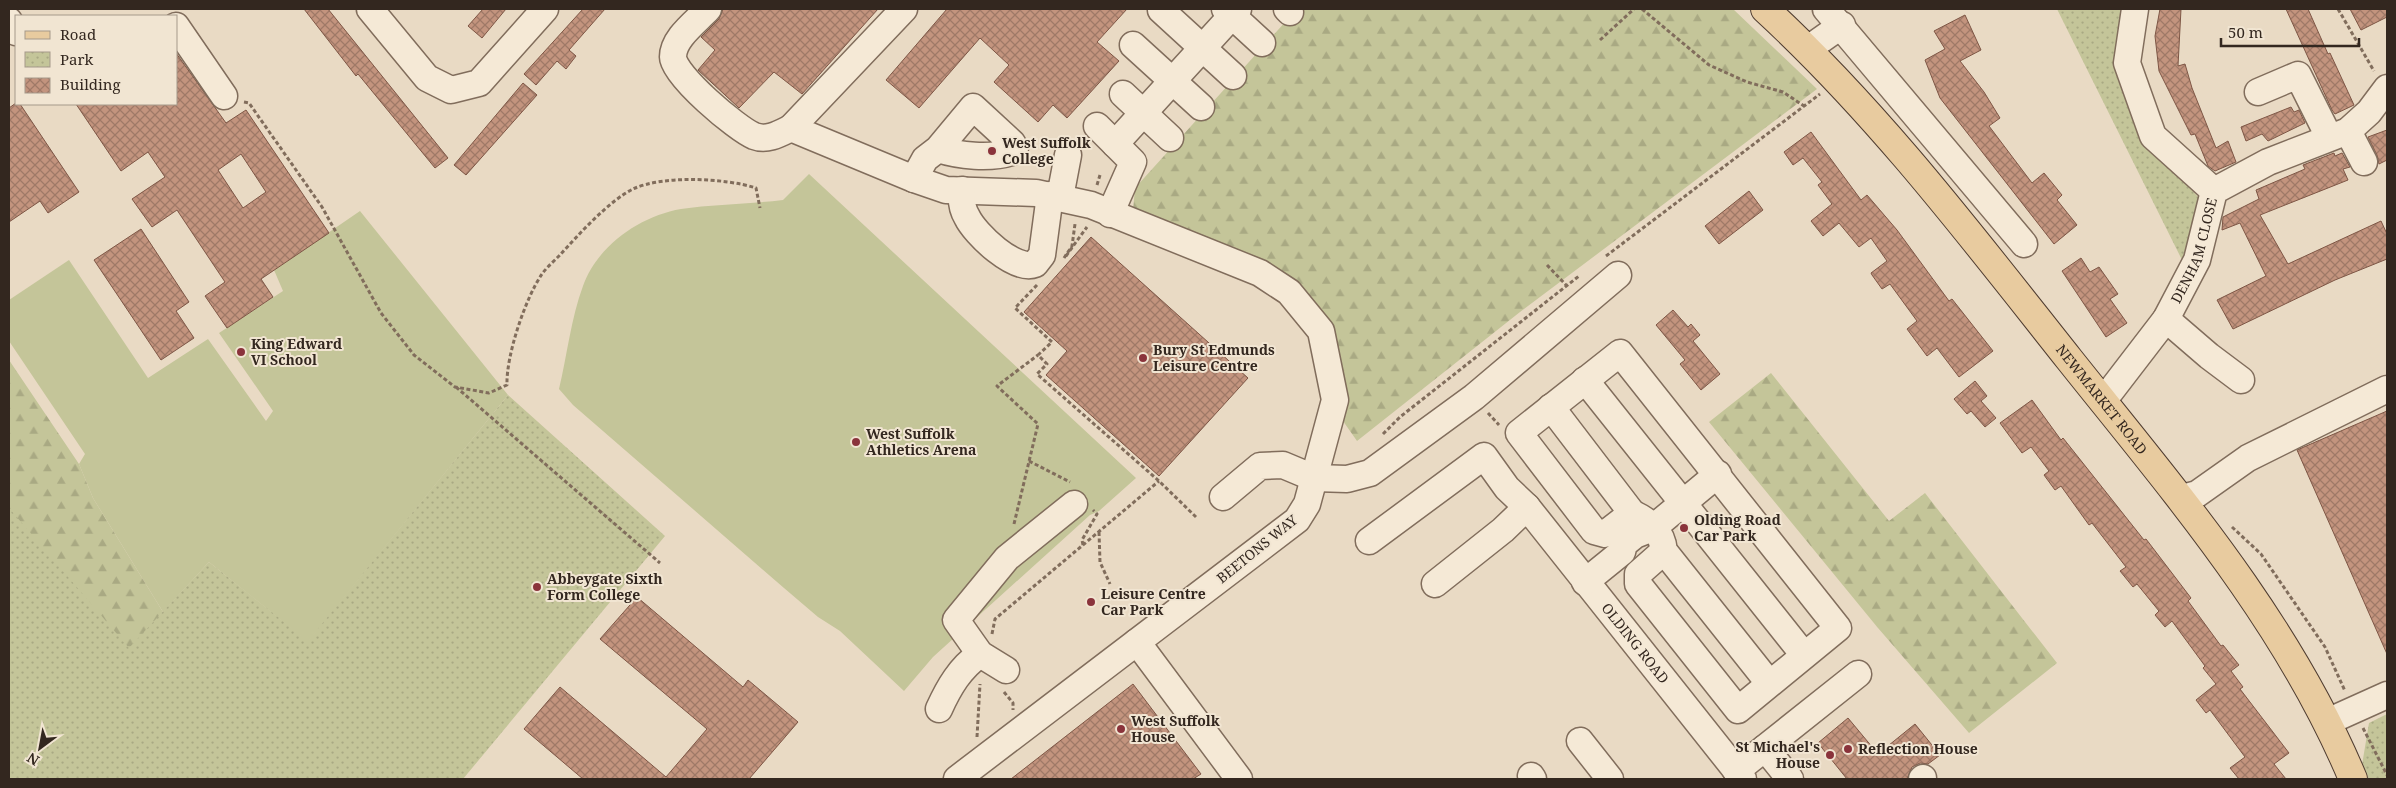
<svg xmlns="http://www.w3.org/2000/svg" width="2396" height="788" font-family="'Noto Serif',serif">
<defs>
<pattern id="forest-firs" width="22" height="20" patternUnits="userSpaceOnUse" patternTransform="scale(1.25)"><rect width="22" height="20" fill="#c4c599"/><path d="M5 1l3.5 6h-7zM16 11l3.5 6h-7z" fill="#a9a983"/></pattern>
<pattern id="park-dots" width="8" height="8" patternUnits="userSpaceOnUse" patternTransform="scale(1.25)"><rect width="8" height="8" fill="#c4c599"/><path d="M2 2h.1M6 6h.1" fill="none" stroke="#a9a983" stroke-width="1.8" stroke-linecap="round"/></pattern>
<pattern id="building-cross-hatch" width="8" height="8" patternUnits="userSpaceOnUse" patternTransform="scale(1.25)"><rect width="8" height="8" fill="#c3947e"/><path d="M0 0l8 8M0 8l8-8" fill="none" stroke="#9f7967"/></pattern>
</defs>
<rect width="100%" height="100%" fill="#e9dac4"/>
<path fill="#c4c599" d="M809,174L1136,478L1099,511L1090,515L933,657L904,691L840,631L818,617L784,588L573,405L559,389C567,356 571,318 583,286C597,246 640,216 681,209C714,204 750,204 783,200Z
M360,211L508,395L308,642L209,562L163,612L93,498L79,464L85,454L9,341V300L69,260L148,378L208,339L266,421L273,411L219,333L283,291L274,270Z"/>
<path fill="url(#forest-firs)" d="M1297,9H1733L1817,89L1520,312L1357,441L1343,421L1346,385L1328,323L1133,211L1135,188Z
M9,360L79,464L93,498L163,612L14,779H9Z
M1771,373L1889,521L1925,493L2057,663L1969,733L1878,628L1709,422Z"/>
<path fill="url(#park-dots)" d="M2057,9H2123L2150,145L2201,200L2185,266Z
M508,395L665,536L463,779H9V508L129,648L209,562L308,641Z
M2387,714V779H2369L2362,765L2369,723Z"/>
<path fill="url(#building-cross-hatch)" stroke="#7e5645" fill-rule="evenodd" d="M304,9H328L448,158L435,168L358,74L356,76Z
M483,9H506L482,38L468,26Z
M583,9H605L569,50L576,56L566,69L557,61L536,85L524,74Z
M723,9H878L802,94L774,72L739,108L698,70L715,50L701,37L719,19Z
M947,9H1127L1097,42L1119,61L1067,118L1053,105L1038,122L994,82L1009,65L980,38L919,108L886,80Z
M2160,9H2181L2178,66L2185,64L2192,88L2216,148L2228,141L2236,162L2215,171L2208,166L2195,134L2191,135L2159,71L2155,36Z
M2286,9H2308L2328,54L2330,53L2354,105L2335,114L2332,110Z
M2350,9H2387V17L2361,30Z
M1965,15L1981,50L1960,61L1984,92L2000,118L1989,126L2032,183L2044,173L2062,195L2057,200L2077,225L2054,244L1940,98L1925,60L1945,49L1934,31Z
M176,53L226,123L246,110L329,233L261,279L273,297L227,328L205,296L225,282L177,210L152,227L132,199L165,177L148,152L121,171L76,104H176ZM241,154L266,192L243,208L218,170Z
M523,83L537,95L466,175L454,165Z
M16,103L20,104L79,192L48,213L40,201L9,222V108Z
M2291,107L2294,112L2299,110L2305,123L2268,141L2262,134L2246,141L2241,127Z
M2387,130V160L2379,164L2377,155L2368,137Z
M1811,132L1861,200L1867,195L1897,230L1949,301L1952,299L1993,351L1959,377L1937,348L1927,356L1907,329L1917,321L1890,284L1882,289L1872,275L1871,273L1887,261L1871,238L1859,247L1839,223L1823,236L1811,221L1832,204L1818,185L1822,182L1803,158L1793,165L1784,152Z
M2334,153L2335,156L2342,153L2350,167L2343,169L2348,180L2260,215L2288,264L2381,221L2387,234V259L2335,280L2233,329L2217,300L2266,276L2240,223L2222,230L2223,217L2259,199L2256,190L2305,169L2303,165Z
M1749,191L1763,210L1719,244L1705,226Z
M141,229L189,302L176,311L194,338L161,360L94,260Z
M1091,237L1248,378L1159,476L1046,375L1067,351L1024,312Z
M2081,258L2090,272L2099,267L2118,294L2110,299L2127,323L2106,337L2062,271Z
M1673,310L1688,327L1691,324L1700,335L1693,341L1720,374L1701,390L1680,364L1685,360L1656,325Z
M1975,381L1987,396L1981,401L1996,418L1985,427L1971,411L1967,414L1954,399Z
M2032,400L2061,440L2063,438L2144,540L2146,539L2191,598L2188,601L2221,646L2223,645L2239,665L2231,671L2243,687L2240,689L2289,753L2274,764L2286,779H2239L2230,768L2245,757L2210,710L2206,713L2196,700L2216,684L2203,668L2205,666L2172,621L2165,627L2155,615L2159,611L2137,584L2133,587L2120,571L2126,567L2092,523L2089,525L2061,486L2055,490L2044,475L2049,471L2031,447L2022,453L2000,423Z
M2387,411V654L2297,450Z
M637,597L743,687L748,680L798,722L749,779H583L524,729L560,687L666,777L707,729L600,639Z
M1133,684L1201,774L1193,779H1011Z
M1848,718L1878,754L1915,724L1940,755L1928,764L1920,763L1912,767L1907,779H1847L1818,743Z"/>
<g fill="none" stroke-linecap="round" stroke-linejoin="round">
<defs>
<g id="minor">
<path d="M370,9L427,78L451,90L479,83L545,9"/>
<path d="M708,9C696,22 673,38 673,57C673,75 737,129 754,136C767,141 779,134 791,128"/>
<path d="M904,9L791,128L914,179L946,190L1036,193L1091,205L1260,273L1289,292L1321,331L1335,400L1307,504L1297,520L957,779"/>
<path d="M1225,9L1262,43"/>
<path d="M1287,9L1290,12"/>
<path d="M1826,9L2024,244"/>
<path d="M2135,9L2127,63L2153,136L2214,191"/>
<path d="M1161,10L1233,76"/>
<path d="M9,21L16,32"/>
<path d="M176,26L224,96"/>
<path d="M1133,45L1201,107"/>
<path d="M1808,49L1842,25"/>
<path d="M2258,92L2298,75L2329,137"/>
<path d="M1123,94L1170,138"/>
<path d="M1097,126L1115,144"/>
<path d="M2348,131L2364,162"/>
<path d="M914,179L925,159L938,149C959,156 990,159 1012,152L1015,148L1012,143L973,107L938,149"/>
<path d="M962,190C961,200 962,209 967,217C975,234 1015,272 1035,264L1042,255L1050,195"/>
<path d="M1060,197L1068,155"/>
<path d="M1110,214L1133,162L1115,144L1238,9"/>
<path d="M2166,319L2209,356L2241,380"/>
<path d="M1585,380L1804,655"/>
<path id="s1" d="M2103,401L2166,319L2197,260L2214,191L2268,162L2348,131L2369,112L2387,88"/>
<path d="M1551,407L1632,513C1649,521 1662,531 1664,551L1769,683"/>
<path d="M1223,497L1260,466L1283,465L1314,478L1347,479L1370,473L1474,397L1618,275"/>
<path d="M2182,498L2197,494L2248,458L2387,389"/>
<path d="M1632,513L1605,534L1594,531L1519,433L1620,353L1838,628L1738,710L1638,584V574L1664,551"/>
<path id="s2" d="M1369,541L1484,456L1507,488L1527,507L1743,779"/>
<path d="M1585,582L1622,552L1624,544L1635,535L1653,528L1718,474"/>
<path d="M1435,584L1503,530L1527,507"/>
<path d="M1137,642L1239,779"/>
<path d="M1006,670L980,654L956,620L1007,558L1074,504"/>
<path d="M939,709C949,687 960,668 980,654"/>
<path d="M2327,722L2387,695"/>
<path d="M1580,741L1610,779"/>
<path d="M1765,748L1790,779"/>
<path d="M1736,771L1858,674"/>
<path d="M1531,776L1533,779"/>
<path d="M1922,779L1923,778"/>
</g>
<g id="major">
<path id="s3" d="M1765,9C1879,114 1973,238 2069,359C2175,492 2287,621 2353,779"/>
</g>
</defs>
<use href="#minor" stroke="#816d5c" stroke-width="29"/>
<use href="#major" stroke="#4f3c30" stroke-width="30"/>
<path stroke="#816d5c" stroke-width="3" stroke-dasharray="4 2.5" stroke-linecap="butt" d="M1642,9L1709,65L1747,82L1783,92L1804,106
M2338,9L2374,71
M1600,40L1634,9
M244,102L249,103L322,207L381,313L414,355L455,387L489,393L507,385C506,356 525,299 542,274C547,267 554,261 560,255C578,235 610,200 633,189C663,175 725,178 756,188L760,208
M1097,185L1100,175
M1066,256L1087,227
M1606,256L1820,94
M1064,258L1072,246L1075,224
M1547,265L1567,286
M1037,285L1015,308L1052,342L1038,355L1047,364L1037,374L1159,481L1196,517
M456,387L660,563
M1488,413L1499,425
M1383,434L1400,417L1579,276
M1029,461L1070,482
M1014,524L1038,424L997,386L1038,355
M2232,527L2261,554L2325,647L2345,691
M1099,532L1100,562L1110,584
M1083,545L1082,540L1097,514L1093,510
M992,634L995,619L1159,481
M1004,692L1013,703V710
M2363,728L2387,775
M977,737L980,684"/>
<use href="#minor" stroke="#f5e9d6" stroke-width="26"/>
<use href="#major" stroke="#e8cb9f" stroke-width="28"/>
</g>
<g fill="#8a333b" stroke="#f1e5d2" stroke-width="2">
<circle cx="992" cy="151" r="5"/>
<circle cx="241" cy="352" r="5"/>
<circle cx="1143" cy="358" r="5"/>
<circle cx="856" cy="442" r="5"/>
<circle cx="1684" cy="528" r="5"/>
<circle cx="537" cy="587" r="5"/>
<circle cx="1091" cy="602" r="5"/>
<circle cx="1121" cy="729" r="5"/>
<circle cx="1848" cy="749" r="5"/>
<circle cx="1830" cy="755" r="5"/>
</g>
<g text-anchor="middle" stroke-width="4" stroke-linejoin="round" paint-order="stroke">
<g font-size="14" font-weight="bold" fill="#33271f" stroke="#f1e5d2" text-anchor="start">
<text x="1002" y="148">West Suffolk<tspan x="1002" dy="16">College</tspan></text>
<text x="251" y="349">King Edward<tspan x="251" dy="16">VI School</tspan></text>
<text x="1153" y="355">Bury St Edmunds<tspan x="1153" dy="16">Leisure Centre</tspan></text>
<text x="866" y="439">West Suffolk<tspan x="866" dy="16">Athletics Arena</tspan></text>
<text x="1694" y="525">Olding Road<tspan x="1694" dy="16">Car Park</tspan></text>
<text x="547" y="584">Abbeygate Sixth<tspan x="547" dy="16">Form College</tspan></text>
<text x="1101" y="599">Leisure Centre<tspan x="1101" dy="16">Car Park</tspan></text>
<text x="1131" y="726">West Suffolk<tspan x="1131" dy="16">House</tspan></text>
<text x="1820" y="752" text-anchor="end">St Michael's<tspan x="1820" dy="16">House</tspan></text>
<text x="1858" y="754">Reflection House</text>
</g>
<g font-size="14" fill="#33271f" stroke="#f1e5d2">
<text dy="5" stroke="none"><textPath href="#s1" startOffset="178">DENHAM CLOSE</textPath></text>
<text dy="5" stroke="none"><textPath href="#s3" startOffset="516">NEWMARKET ROAD</textPath></text>
<text transform="translate(1257 549) rotate(-39)" y="5">BEETONS WAY</text>
<text dy="5" stroke="none"><textPath href="#s2" startOffset="384">OLDING ROAD</textPath></text>
</g>
</g>
<rect width="2396" height="788" fill="none" stroke="#33271f" stroke-width="20"/>
<rect x="15" y="15" width="162" height="90" fill="#f1e5d2" stroke="#a5998a"/>
<rect x="25" y="31" width="25" height="8" fill="#e8cb9f" stroke="#a5998a"/>
<text x="60" y="40" font-size="15" fill="#33271f">Road</text>
<rect x="25" y="52" width="25" height="15" fill="url(#park-dots)" stroke="#a5998a"/>
<text x="60" y="65" font-size="15" fill="#33271f">Park</text>
<rect x="25" y="78" width="25" height="15" fill="url(#building-cross-hatch)" stroke="#a5998a"/>
<text x="60" y="90" font-size="15" fill="#33271f">Building</text>
<g transform="translate(40 748) rotate(212)" stroke="#f1e5d2" stroke-width="4" paint-order="stroke">
<path d="M0-4L9 19L0 12L-9 19Z" fill="#33271f"/>
<text y="-8" font-size="14" font-weight="bold" text-anchor="middle" fill="#33271f">N</text>
</g>
<path d="M2221 38v8h138v-8" fill="none" stroke="#33271f" stroke-width="2.5"/>
<text x="2228" y="38" font-size="15" fill="#33271f" stroke="#f1e5d2" stroke-width="4" paint-order="stroke">50 m</text>
</svg>
